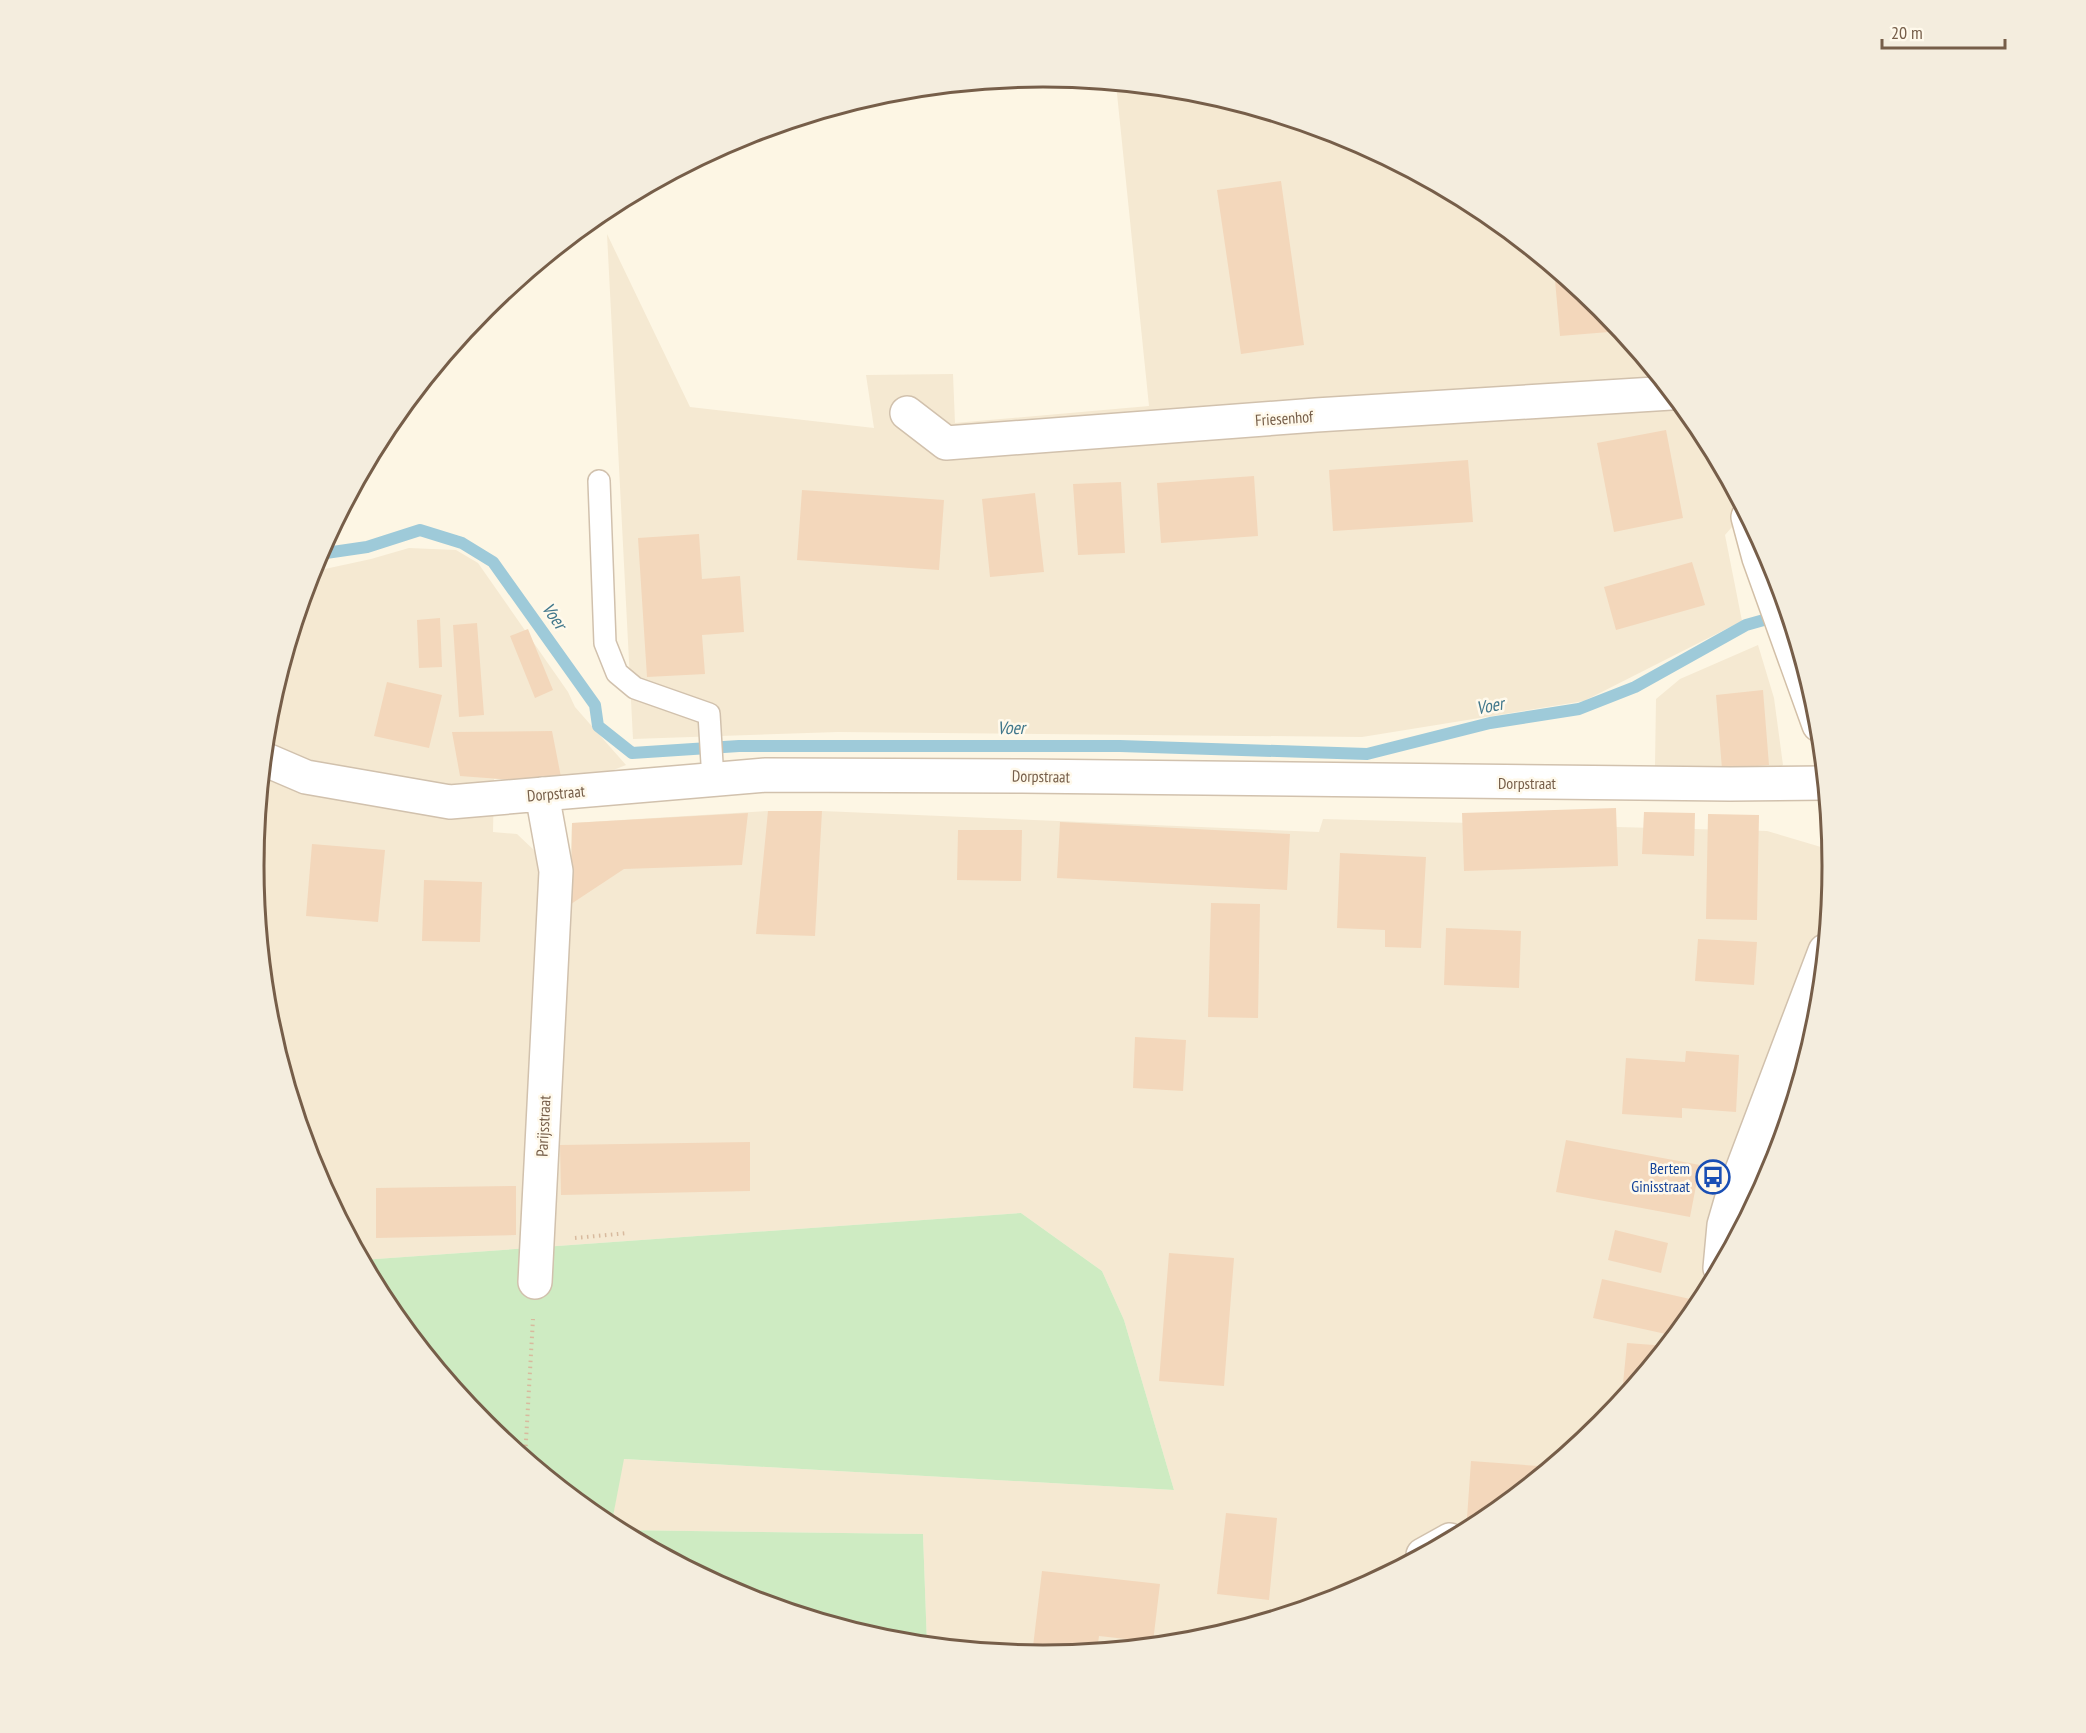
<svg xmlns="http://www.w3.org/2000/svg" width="2086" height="1733" font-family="'PT Sans Narrow',sans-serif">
<rect width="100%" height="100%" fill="#fdf6e4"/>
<path fill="#f5e9d2" d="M1116,84L1197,92L1346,137L1482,210L1602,308L1700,428L1745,512L1725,535L1742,621L1584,701L1362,737L838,732L633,739L607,234L690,407L874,428L866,375L953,374L955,423L1149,406Z
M409,548L456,550L478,563L568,692L575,707L626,765L606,773L512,780L494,779L493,832L517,834L537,853L538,872L570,871L572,823L768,811H822L1319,832L1323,819L1767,831L1831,850L1833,867L1818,1021L1773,1169L1700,1306L1601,1425L1482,1524L1345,1596L1197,1641L1043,1656L927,1645L923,1534L617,1530L611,1527L623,1459L1174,1490L1124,1320L1102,1271L1021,1213L362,1260L313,1169L268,1020L253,866L268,712L311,572L371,559Z
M1758,645L1774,698L1783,765L1776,771L1655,766L1656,699L1680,679Z"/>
<path fill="#ceebc2" d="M1021,1213L1102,1271L1124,1320L1174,1490L624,1459L611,1527L604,1523L484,1425L386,1305L362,1260Z
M617,1530L923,1534L927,1645L889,1641L740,1596Z"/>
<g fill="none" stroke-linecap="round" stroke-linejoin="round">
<path stroke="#9ecad9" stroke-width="12" d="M319,554L367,547L420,530L462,543L493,562L595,705L598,726L632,753L739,746H1120L1367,754L1490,723L1579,709L1635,687L1746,625L1778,616"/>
</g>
<path fill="#f3d7bb" d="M1281,181L1304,345L1241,354L1217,190Z
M1554,269L1602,308L1621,331L1560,336Z
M1666,430L1683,518L1614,532L1597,443Z
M1468,460L1473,522L1333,531L1329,470Z
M1254,476L1258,536L1161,543L1157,483Z
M1121,482L1125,553L1078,555L1073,484Z
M802,490L944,500L939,570L797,560Z
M1035,493L1044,572L990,577L982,499Z
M699,534L702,579L740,576L744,632L702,635L705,674L647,677L638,538Z
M1692,562L1705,605L1616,630L1604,587Z
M440,618L442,667L419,668L417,620Z
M477,623L484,715L459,717L453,625Z
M528,629L553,690L535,698L510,636Z
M387,682L442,695L429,748L374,736Z
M1763,690L1769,765L1722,769L1716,695Z
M552,731L561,777L512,780L460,776L452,732Z
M1616,808L1618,866L1464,871L1462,813Z
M768,811H822L815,936L756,934Z
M1644,812L1695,813L1694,856L1642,854Z
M748,813L742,865L624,869L571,904L572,823Z
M1708,814L1759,815L1757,920L1706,919Z
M1060,822L1290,834L1287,890L1057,878Z
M958,830H1022L1021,881L957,880Z
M312,844L385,850L378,922L306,916Z
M255,851L266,852L258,911L253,866Z
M1340,853L1426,857L1421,948L1385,947V930L1337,928Z
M424,880L482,882L480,942L422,941Z
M1211,903L1260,904L1258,1018L1208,1017Z
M1446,928L1521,931L1519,988L1444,985Z
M1698,939L1757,942L1754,985L1695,981Z
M1135,1037L1186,1040L1183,1091L1133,1088Z
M1686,1051L1739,1055L1736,1112L1682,1108V1118L1622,1114L1626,1058L1685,1062Z
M1566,1140L1700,1165L1690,1217L1556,1192Z
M750,1142V1191L561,1195L560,1145Z
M516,1186V1235L376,1238V1188Z
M1615,1230L1668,1243L1661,1273L1608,1260Z
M1169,1253L1234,1258L1224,1386L1159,1381Z
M1602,1279L1690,1299L1684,1325L1675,1336L1593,1318Z
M1627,1343L1667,1346L1622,1400L1623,1384Z
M1471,1461L1538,1466L1537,1478L1487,1520L1467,1518Z
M1226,1513L1277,1518L1269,1600L1217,1594Z
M1042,1571L1160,1584L1153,1642L1099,1636L1097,1651L1045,1656L1032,1655Z"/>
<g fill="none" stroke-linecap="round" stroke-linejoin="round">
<defs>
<path id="lane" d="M599,481L605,643L617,673L635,688L709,714L713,780"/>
<path id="street" d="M907,413L946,443L1316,415L1671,393
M264,759L306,777L450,802L766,775L1022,776L1730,784L1825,783
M1720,1268L1724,1225L1733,1194L1825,951
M535,1282L556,871L542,794
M1423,1555L1450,1540"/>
<path id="secondary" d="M1748,517L1759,558L1819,725"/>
</defs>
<use href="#lane" stroke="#d1c1ad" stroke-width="24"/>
<use href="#street" stroke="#d1c1ad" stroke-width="36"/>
<use href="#secondary" stroke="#d2bfa7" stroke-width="36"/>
<path stroke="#d8ba9e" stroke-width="4" stroke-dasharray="1.5 4.5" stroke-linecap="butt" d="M575,1238L628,1233
M525,1458L533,1319"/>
<use href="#lane" stroke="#fff" stroke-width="21"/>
<use href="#street" stroke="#fff" stroke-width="33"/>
<use href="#secondary" stroke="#fff" stroke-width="33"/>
</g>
<defs>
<symbol id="bus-ring" viewBox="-11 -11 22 22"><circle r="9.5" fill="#fff9eb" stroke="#1a4fb4" stroke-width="1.5"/><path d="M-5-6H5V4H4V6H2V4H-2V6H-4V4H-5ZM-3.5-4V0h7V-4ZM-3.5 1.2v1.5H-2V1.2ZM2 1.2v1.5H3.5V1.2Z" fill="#1a4fb4"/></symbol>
</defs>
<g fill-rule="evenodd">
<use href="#bus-ring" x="1694" y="1158" width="38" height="38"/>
</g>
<g text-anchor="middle" stroke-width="5" stroke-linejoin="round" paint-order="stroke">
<g font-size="16" fill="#765e49" stroke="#fff9eb">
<text transform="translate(1284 418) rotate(-4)" y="6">Friesenhof</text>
<text transform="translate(1041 776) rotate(1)" y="6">Dorpstraat</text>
<text x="1527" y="789">Dorpstraat</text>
<text transform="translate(556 793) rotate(-5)" y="6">Dorpstraat</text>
<text transform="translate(543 1126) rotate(-87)" y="6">Parijsstraat</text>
</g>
<g font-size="16" fill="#164399" stroke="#fff9eb" text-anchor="end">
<text x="1690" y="1174">Bertem<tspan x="1690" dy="18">Ginisstraat</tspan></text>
</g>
<g font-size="18" font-style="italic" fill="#41778b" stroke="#fff9eb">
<text transform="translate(554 616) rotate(55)" y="6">Voer</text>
<text transform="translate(1490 706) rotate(-11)" y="6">Voer</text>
<text x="1011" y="734">Voer</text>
</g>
</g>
<path d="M0 0H2086V1733H0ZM264 866a779 779 0 1 1 1558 0a779 779 0 1 1-1558 0Z" fill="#f4edde" fill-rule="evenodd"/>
<path fill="none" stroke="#765e49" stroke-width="3" d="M264 866a779 779 0 1 1 1558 0a779 779 0 1 1-1558 0Z"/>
<path d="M1882 39v9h123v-9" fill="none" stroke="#765e49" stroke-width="3"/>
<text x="1891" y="39" font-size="18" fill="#765e49" stroke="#fff9eb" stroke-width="4.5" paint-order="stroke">20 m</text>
</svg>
